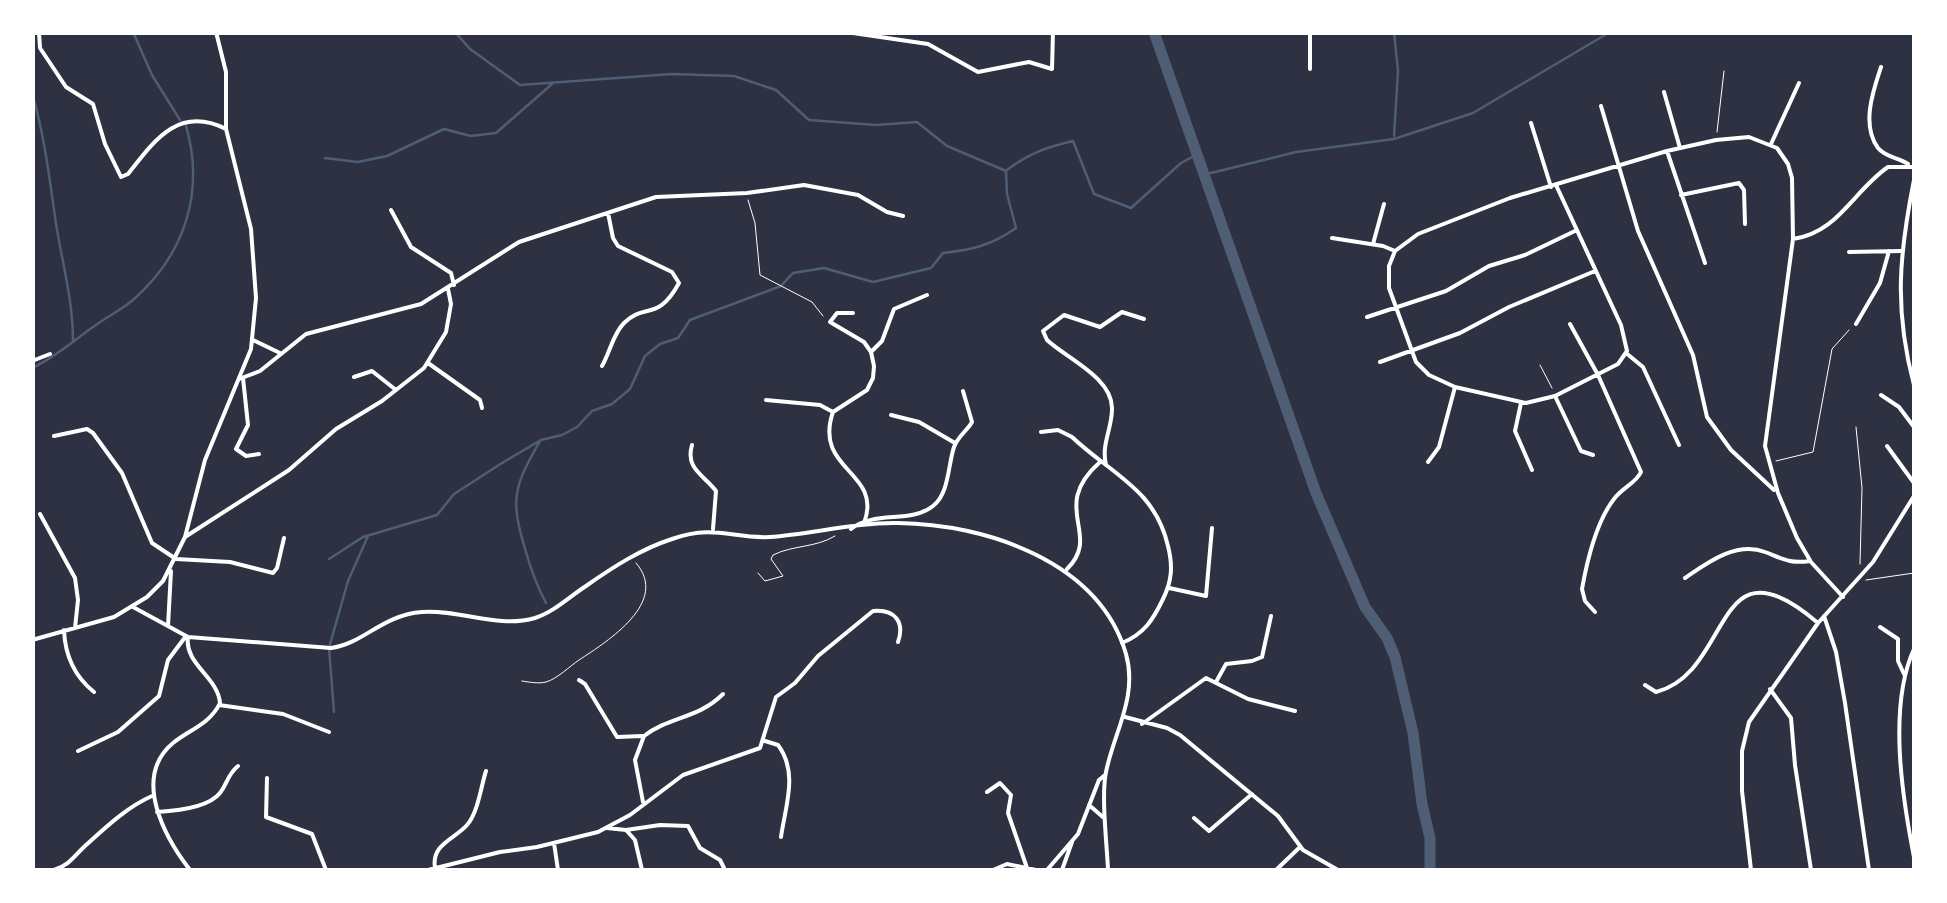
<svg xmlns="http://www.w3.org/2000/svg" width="1947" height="903" font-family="'Roboto Condensed',sans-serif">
<rect width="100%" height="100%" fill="#2d3142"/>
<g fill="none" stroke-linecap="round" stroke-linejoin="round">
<path stroke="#4f5d75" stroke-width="2.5" d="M133,32L152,75L180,120
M455,32L470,49L520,85L672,74L734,76L776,90L809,120L876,125L917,122L947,146L1006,171
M1394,32L1398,71L1394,136
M32,93C44,134 49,174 55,217C61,259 73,298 73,341
M325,158L358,162L387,156L444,129L471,136L496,133L552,84
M1203,175L1296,152L1394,139L1473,113L1610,32
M32,368C56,357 75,339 96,325C108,316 123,309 134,299C185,254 205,191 186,126
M540,441C513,488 510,500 526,552C531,570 537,586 546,603
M329,559L363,537L437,515L454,494L502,463L541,440L562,435L577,427L592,411L612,404L630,389L645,356L660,344L678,338L690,320L781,286L793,273L824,268L873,282L931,268L943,253C972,250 992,245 1016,228L1007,194L1006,171C1027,154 1047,147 1073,141L1094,194L1131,208L1181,163L1196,155
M334,712L329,648L348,581L368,536"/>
<path stroke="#4f5d75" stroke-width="11" d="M1154,32L1316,493L1365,607L1387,638L1395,657L1413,733L1422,804L1430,838V870"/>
<path stroke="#fff" stroke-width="1" d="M1717,132L1724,71
M748,200L755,223L760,275L812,302L823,316
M1540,365L1552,388
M1856,427L1862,488L1860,564
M1776,461L1813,452L1832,349L1849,330
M758,573L765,581L783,576L771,559L773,555C793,545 815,548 835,536
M1866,580L1914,573
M522,681C528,682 539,684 546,682C557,679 570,666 579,660C608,641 670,602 636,563"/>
<path stroke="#fff" stroke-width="4" d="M39,32L40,48L66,87L93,104L105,144L121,177L128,174C154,141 178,105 226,129
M846,32L928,44L978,72L1029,62L1052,69L1053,32
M1310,32V69
M1881,67C1873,91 1861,125 1878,148C1885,157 1899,158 1908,164
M1664,92L1680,148
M1601,106L1638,231L1693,355L1707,417L1731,450L1774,490
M1531,123L1551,187
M1771,144L1799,83
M1667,151L1705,263
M1556,185L1621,325L1627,351L1618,364L1555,396L1526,403L1455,387L1429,375L1416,362L1389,288V266L1395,251L1418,234L1510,198L1667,151L1716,140L1749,137L1777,148L1788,164L1792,178L1793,239L1765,446L1778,493L1797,538L1811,562L1843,597
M1681,195L1739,183L1744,190L1745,224
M391,210L411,247L451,273L454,285
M1332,238L1383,246L1395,251
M1793,239C1838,233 1853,191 1888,167H1914
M1373,244L1384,204
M1849,252L1901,251
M853,313H837L830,322L864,342L871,352L874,366L873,378L867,390L833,412C813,470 881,471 865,520
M1367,317L1446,291L1489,266L1525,255L1577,230
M1570,324L1598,375L1641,472C1636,483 1622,488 1614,499C1596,522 1587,561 1582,589L1585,601L1595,612
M1856,324L1880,283L1889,251
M253,340L280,353
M871,352L882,341L894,309L927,295
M1626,353L1643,367L1679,445
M32,361L50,354
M1380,362L1460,333L1509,307L1595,271
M428,363L480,400L482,408
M602,366C610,352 613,334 624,323C645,302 657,323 679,283L672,272L618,246L613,238L608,213
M354,377L372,371L396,390
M243,378L248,425L236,449L246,456L259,454
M239,379L260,371L306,334L421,304L519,242L656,197L747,193L804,185L858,195L887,212L903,216
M1881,395L1899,407L1914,427
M1555,396L1581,451L1593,455
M766,400L820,405L833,412
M1521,403L1515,431L1532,470
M891,415L919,422L955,443
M1041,432L1058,430L1072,437C1111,474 1155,489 1168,546C1173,566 1172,581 1163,599C1153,620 1144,634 1122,643
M54,436L87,429L93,433L122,473L152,543L176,559L230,562L273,573L277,568L284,538
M692,445C685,469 704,475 716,491L713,529
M1887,446L1914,483
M1428,462L1439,447L1455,387
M1106,465C1101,444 1112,429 1112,409C1113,378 1066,358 1047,340L1043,331L1064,315L1100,327L1122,312L1144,319
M40,514L75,578L78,600L75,628
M851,529C875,510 910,524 933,506C949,494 948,465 954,447C958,436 967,431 972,422L963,391
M185,537L289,470L336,429L382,401L424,368L446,332L451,304L448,289
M1067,569C1103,534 1048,508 1100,462
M1685,578C1707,563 1736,541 1765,552C1783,559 1790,564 1810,561
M1169,588L1206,596L1212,528
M133,607L188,637L331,648C363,644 382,615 422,612C460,609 497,629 535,618C554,612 569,597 586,586C613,567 641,549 672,539C715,524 732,539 770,537C811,534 858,522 898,523C985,524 1099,561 1126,654C1138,697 1114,732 1106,772C1101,796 1107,845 1108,870
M1824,616L1836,652L1845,703L1869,870
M168,626L171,571
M1880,627L1898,639V661L1904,674
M64,630C65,656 74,676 94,692
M188,637C184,664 218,677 220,703C210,724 189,730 173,743C131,778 166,839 190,870
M32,640L114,617L147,597L163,581L185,537L205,460L251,349L256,298L251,229L226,129V72L216,32
M579,680L585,684L617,737L642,736
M1216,682L1226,664L1252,661L1262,657L1271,616
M1645,685L1656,692C1734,672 1712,532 1818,623
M1770,689L1791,718L1795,765L1811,870
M219,705L283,714L329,732
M1125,717L1167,728L1180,735L1278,816L1303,850L1338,870
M1142,724L1206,678L1248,699L1295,711
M765,741L778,745C799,773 785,807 781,837
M78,751L118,732L159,696L168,660L186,636
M267,778L266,817L312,834L326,870
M987,792L1000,783L1011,795L1008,813L1027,868
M643,802L635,760L644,736C670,716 698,719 723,694
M1089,805L1104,818
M157,812C175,811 208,808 220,793C228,783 227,775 238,766
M1194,818L1209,831L1252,794
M607,828L626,830L635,840L642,870
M626,830L660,825L688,826L700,848L720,860L725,870
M554,843L558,870
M435,868C431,844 455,839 467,825C478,813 481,786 486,771
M54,870C70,865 74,856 86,845C106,827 127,807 152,796
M428,870L500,852L537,847L598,832L630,815L683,775L760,748L776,697L795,683L818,656L873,611C895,609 905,622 898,642
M993,870L1007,864L1036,870
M1047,870L1078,834L1099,780L1105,775
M1062,870L1072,842
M1276,870L1300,847
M1751,870L1742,791V751L1749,722L1818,623L1873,562L1914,496"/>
<path stroke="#fff" stroke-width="4" d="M1914,180C1899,255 1894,310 1914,385
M1914,649C1888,706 1902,796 1914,857"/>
</g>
<rect width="1947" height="903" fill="none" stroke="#ffffff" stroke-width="70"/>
</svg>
